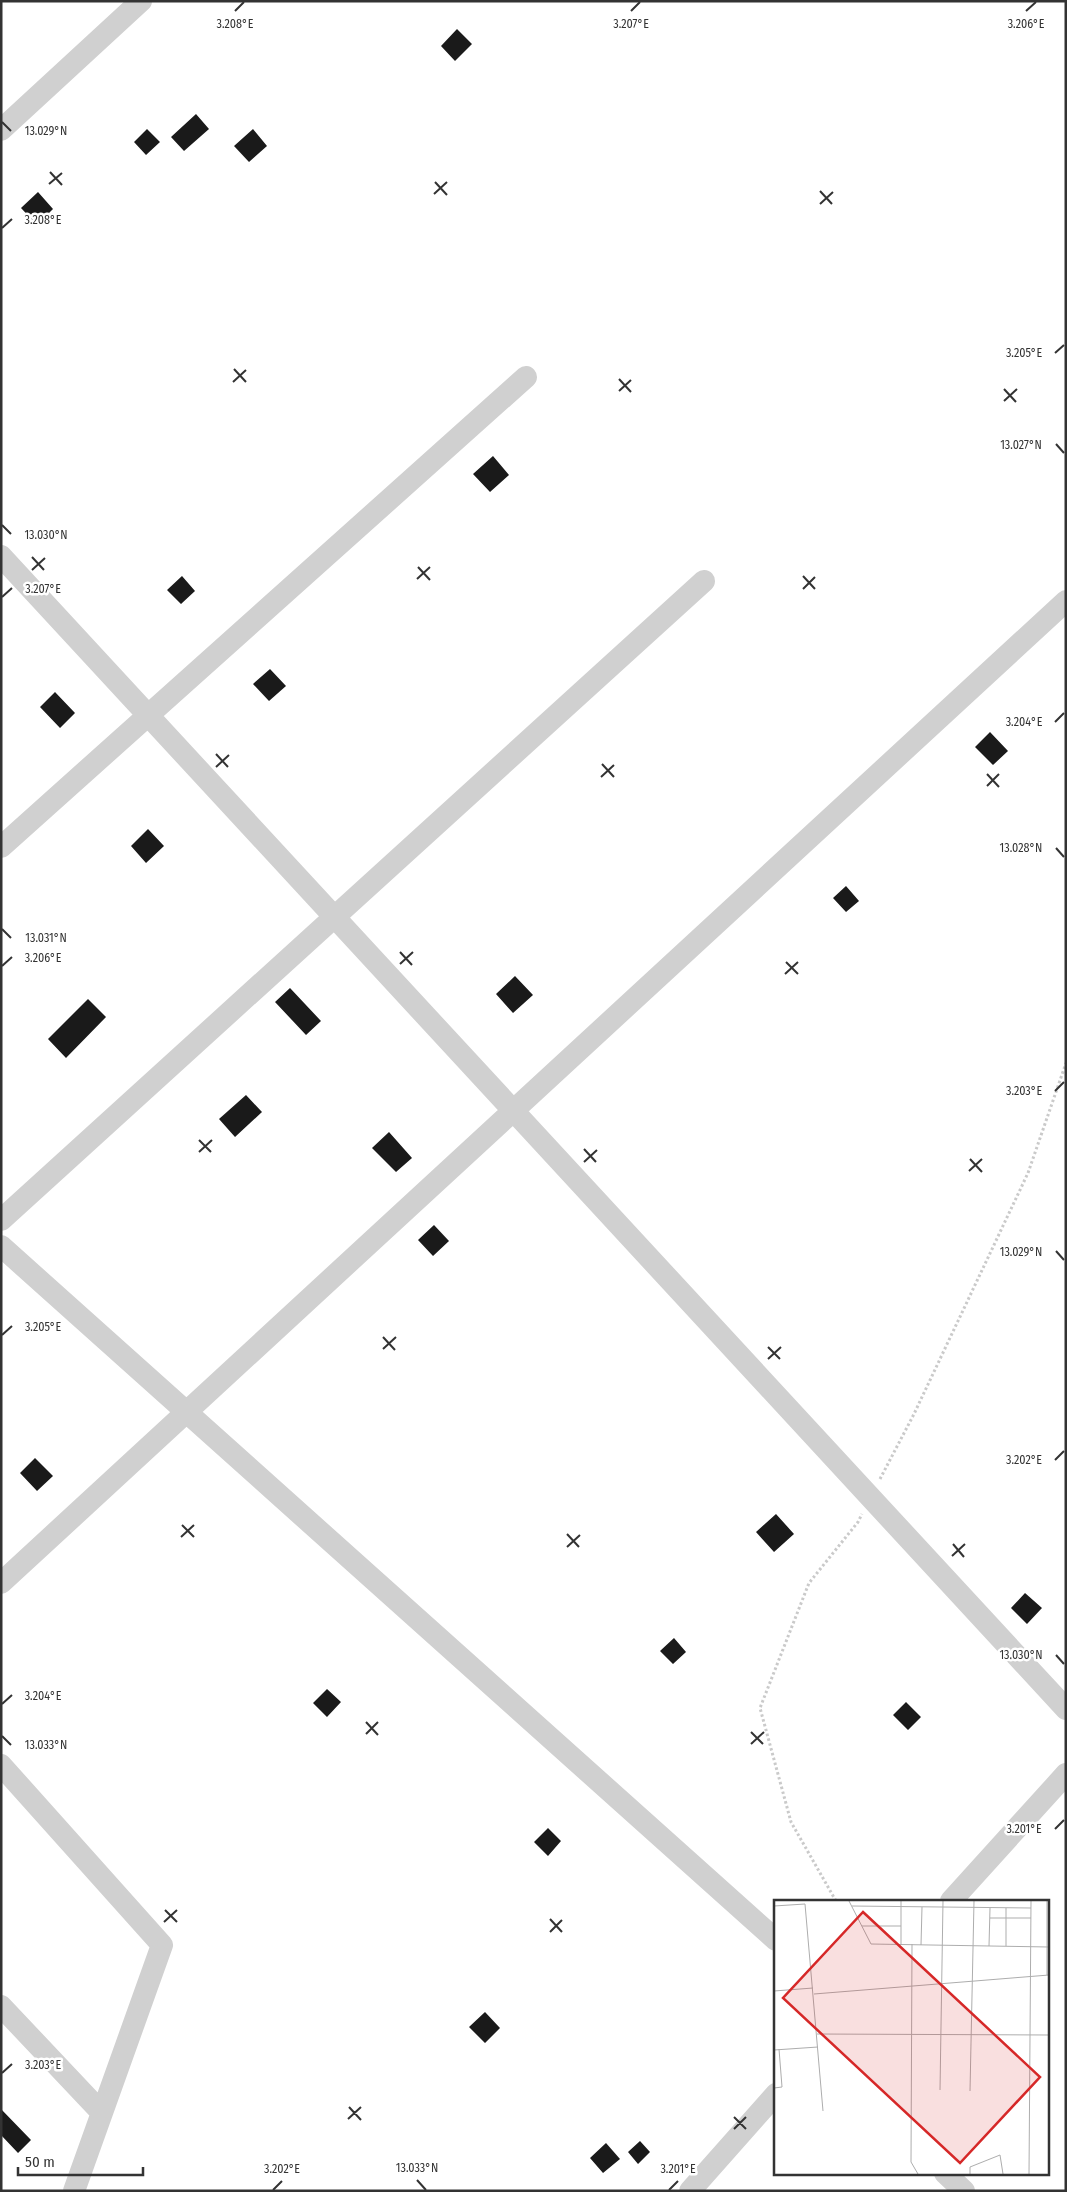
<svg xmlns="http://www.w3.org/2000/svg" width="1067" height="2192" font-family="'Fira Sans Condensed',sans-serif">
<rect width="100%" height="100%" fill="#fff"/>
<path fill="#1a1a1a" d="M457,29L472,44L455,61L441,46Z
M196,114L209,129L184,151L171,137Z
M147,129L160,142L146,155L134,142Z
M253,129L267,146L249,162L234,146Z
M38,192L53,209L37,225L21,208Z
M493,456L509,475L490,492L473,474Z
M182,576L195,591L181,604L167,590Z
M270,669L286,686L269,701L253,684Z
M55,692L75,713L60,728L40,707Z
M990,732L1008,751L993,765L975,747Z
M148,829L164,846L146,863L131,846Z
M846,886L859,901L846,912L833,898Z
M515,976L533,995L513,1013L496,994Z
M290,988L321,1021L306,1035L275,1002Z
M88,999L106,1017L66,1058L48,1039Z
M246,1095L262,1112L235,1137L219,1119Z
M389,1132L412,1158L396,1172L372,1148Z
M434,1225L449,1241L433,1256L418,1240Z
M35,1458L53,1476L37,1491L20,1473Z
M776,1514L794,1534L774,1552L756,1532Z
M1025,1593L1042,1608L1027,1624L1011,1608Z
M674,1638L686,1652L673,1664L660,1651Z
M327,1689L341,1702L327,1717L313,1703Z
M906,1702L921,1717L908,1730L893,1715Z
M548,1828L561,1841L548,1856L534,1842Z
M485,2012L500,2028L485,2043L469,2027Z
M1,2109L31,2140L18,2153L1,2135Z
M640,2141L650,2152L638,2164L628,2152Z
M606,2143L620,2159L603,2173L590,2158Z"/>
<g fill="none" stroke-linecap="round" stroke-linejoin="round">
<path stroke="#cacaca" stroke-width="3" stroke-dasharray="2.5 2.5" stroke-linecap="butt" d="M880,1479L914,1414L1028,1173L1066,1063
M836,1901L791,1822L760,1708L809,1583L858,1522L862,1514"/>
<path stroke="#d0d0d0" stroke-width="22" d="M1,130L141,1
M1,556L1066,1709
M1,847L526,377
M1,1220L704,581
M1,1246L776,1940
M1,1583L1066,601
M1,1765L162,1945L74,2191
M951,1901L1066,1774
M1,2006L102,2113
M945,2173L964,2191
M690,2191L776,2094"/>
</g>
<path fill="none" stroke="#333" stroke-width="2" d="M235,11L244,2M631,11L640,2M1026,11L1036,2M2,122L11,131M50,172L62,185M435,182L447,195M49,184L62,173M820,191L832,204M434,194L447,182M820,204L833,192M2,228L12,219M1055,353L1064,345M234,369L246,382M619,379L631,392M233,382L246,370M1004,389L1016,402M619,391L631,380M1004,401L1017,389M1056,444L1064,453M2,525L11,534M32,557L44,570M418,567L430,580M32,570L45,558M803,576L815,589M417,579L430,567M803,589L815,577M2,597L12,588M1055,722L1064,713M216,754L228,767M602,764L614,777M216,767L229,755M987,774L999,787M601,777L614,765M987,786L999,774M1056,848L1064,857M2,929L11,938M400,952L412,965M786,962L798,974M400,964L413,952M2,966L12,957M785,974L798,962M1055,1091L1064,1082M199,1140L211,1152M584,1149L596,1162M199,1152L212,1140M970,1159L982,1172M584,1162L597,1150M969,1171L982,1159M1056,1251L1064,1260M2,1335L12,1326M383,1337L395,1350M768,1347L780,1359M383,1349L396,1337M768,1359L781,1347M1055,1460L1064,1451M182,1525L194,1537M567,1534L579,1547M181,1537L194,1525M953,1544L964,1557M567,1547L580,1535M952,1556L965,1544M1056,1655L1064,1664M2,1704L12,1695M366,1722L378,1735M751,1732L763,1744M366,1734L378,1722M2,1736L11,1745M751,1744L764,1732M1055,1829L1064,1820M165,1910L177,1922M550,1919L562,1932M164,1922L177,1910M550,1932L562,1920M2,2073L12,2064M349,2107L361,2120M734,2117L746,2129M348,2119L361,2107M734,2129L746,2117M417,2180L426,2190M273,2190L282,2181M669,2190L678,2181"/>
<g transform="translate(774 1900)">
<rect width="275" height="275" fill="#fff"/>
<path fill="none" stroke="#adadad" stroke-width="1" d="M75,1L97,44L275,47M0,6L31,4L49,211M78,6L257,8M232,8V46M216,18H257M88,26H127M127,44V1M138,44L137,262L144,274M147,45L148,7M215,46L216,8M273,75V1M0,91L39,88M40,94L275,75M43,134L275,135M0,150L44,147M0,188L8,187L5,149M166,190L169,1M196,191L200,1M196,274V267L226,255L229,274M255,274L257,1"/>
<path fill="#d62828" fill-opacity="0.15" stroke="#d62828" stroke-width="2.5" d="M89,12L266,177L186,263L9,98Z"/>
<rect width="275" height="275" fill="none" stroke="#333" stroke-width="2.5"/>
</g>
<g font-size="12" text-anchor="middle" fill="#333" stroke="#fff" stroke-width="5" stroke-linejoin="round" paint-order="stroke">
<text x="235" y="28">3.208°E</text>
<text x="631" y="28">3.207°E</text>
<text x="1026" y="28">3.206°E</text>
<text x="46" y="135">13.029°N</text>
<text x="43" y="224">3.208°E</text>
<text x="1024" y="357">3.205°E</text>
<text x="1021" y="449">13.027°N</text>
<text x="46" y="539">13.030°N</text>
<text x="43" y="593">3.207°E</text>
<text x="1024" y="726">3.204°E</text>
<text x="1021" y="852">13.028°N</text>
<text x="46" y="942">13.031°N</text>
<text x="43" y="962">3.206°E</text>
<text x="1024" y="1095">3.203°E</text>
<text x="1021" y="1256">13.029°N</text>
<text x="43" y="1331">3.205°E</text>
<text x="1024" y="1464">3.202°E</text>
<text x="1021" y="1659">13.030°N</text>
<text x="43" y="1700">3.204°E</text>
<text x="46" y="1749">13.033°N</text>
<text x="1024" y="1833">3.201°E</text>
<text x="43" y="2069">3.203°E</text>
<text x="417" y="2172">13.033°N</text>
<text x="282" y="2173">3.202°E</text>
<text x="678" y="2173">3.201°E</text>
</g>
<rect width="1067" height="2192" fill="none" stroke="#333333" stroke-width="5"/>
<path d="M18 2167v8h125v-8" fill="none" stroke="#333333" stroke-width="2.5"/>
<text x="25" y="2167" font-size="15" fill="#333333" stroke="#ffffff" stroke-width="4" paint-order="stroke">50 m</text>
</svg>
